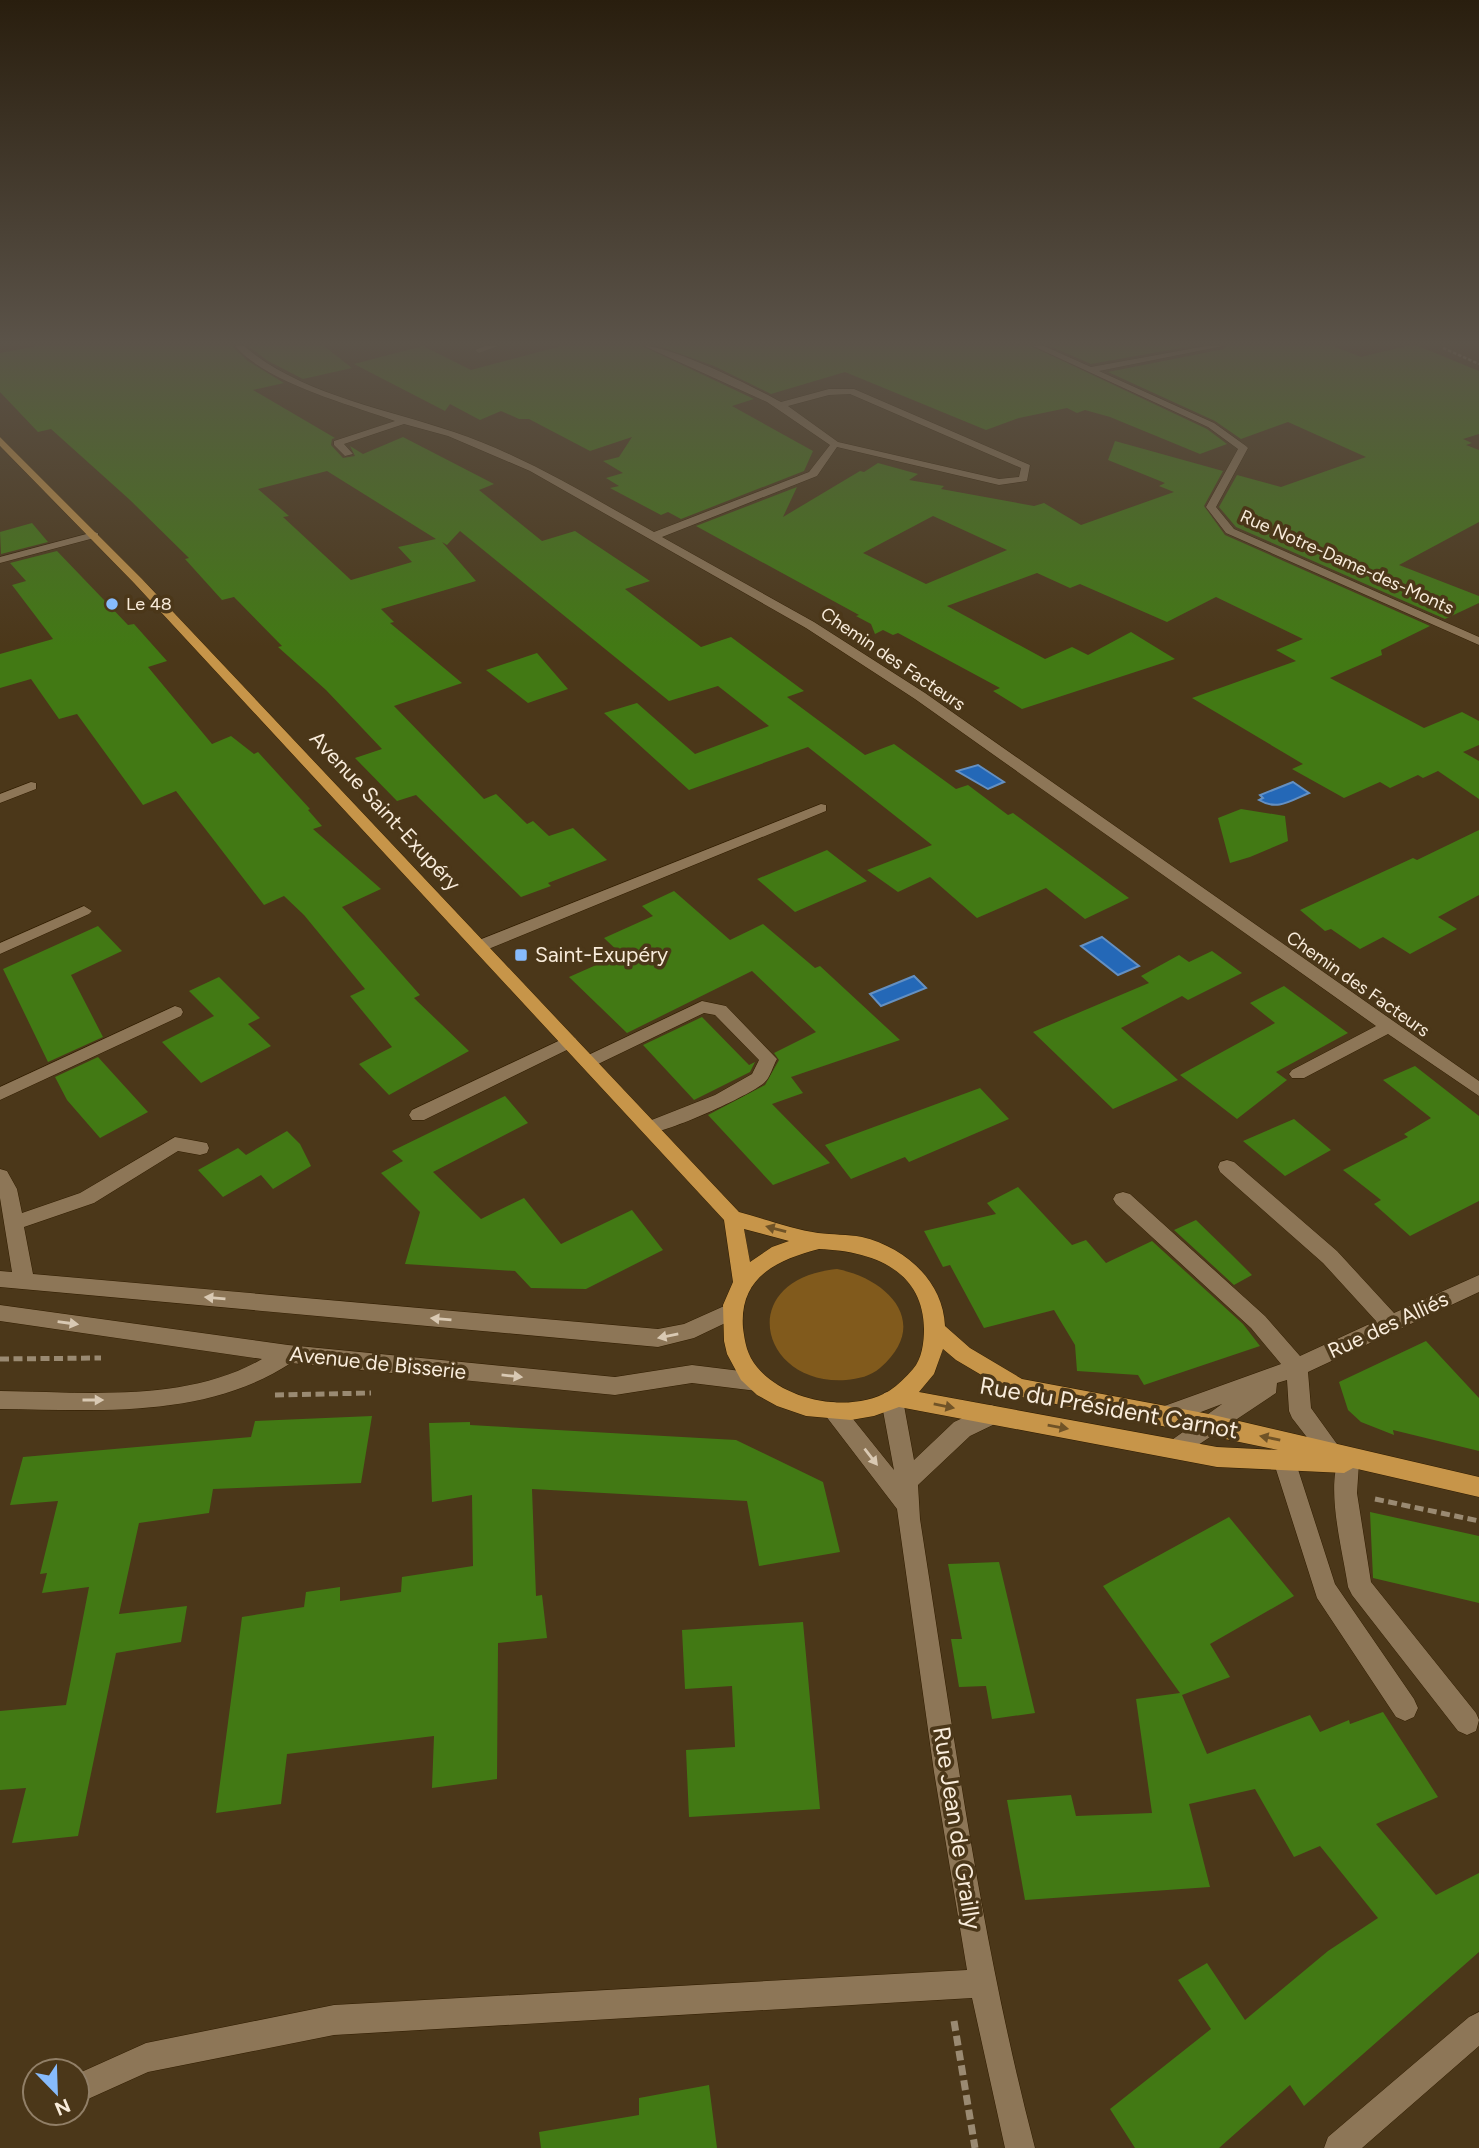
<svg xmlns="http://www.w3.org/2000/svg" width="1479" height="2148" font-family="Figtree,sans-serif">
<rect width="100%" height="100%" fill="#4b3719"/>
<path fill="#815a1c" d="M837,1269C888,1279 932,1323 880,1368C871,1376 858,1379 846,1380C759,1386 734,1279 837,1269Z"/>
<path fill="#2468b7" stroke="#6490c2" stroke-width="2" d="M978,765L1004,782L988,789L957,771Z
M1293,782L1309,793C1290,801 1277,811 1259,800L1263,798L1260,795Z
M1102,937L1139,966L1118,975L1081,946Z
M914,976L926,988L881,1006L870,994Z"/>
<path fill="#427914" fill-rule="evenodd" d="M37,346H232L248,361L284,383L253,390L335,438L332,439L331,445L343,458L355,456L350,446L363,454L403,437L494,484L479,490L542,541L575,531L650,581L625,589L701,647L731,637L804,691L787,697L865,755L894,744L956,789L968,785L1008,815L1013,813L1129,898L1085,919L1046,888L977,918L930,877L898,892L867,870L932,845L808,747L689,790L604,713L637,703L695,754L769,726L718,686L669,701L460,531L447,545L442,542L476,581L381,609L394,622L390,623L462,683L394,706L484,799L496,794L527,824L533,821L549,836L573,828L607,860L548,883L551,886L521,897L416,795L397,801L355,758L382,749L326,690L278,647L282,646L234,597L222,600L185,559L189,558L130,500L51,429L38,432L0,392V353ZM327,471L436,539L398,547L412,562L351,580L283,517L289,516L258,489Z
M248,346H324L352,368L303,379L268,361Z
M423,346L471,370L561,346H642L754,399L732,406L813,451L804,471L681,519L668,512L661,515L610,488L619,486L606,478L623,473L603,461L619,457L632,437L590,451L529,419H519L501,411L480,420L450,404L445,411L354,364Z
M659,346H1031L1207,429L1227,444L1200,454L1110,417L1085,410L1077,413L1067,408L1019,418L986,430L845,372L771,394L714,366Z
M1050,346H1192L1091,364Z
M1226,346H1333L1361,357L1406,346H1418L1479,371V434L1463,439L1472,443L1466,445L1479,450V522L1399,565L1479,596V603L1445,619L1236,527L1219,507L1237,475L1281,487L1366,457L1288,422L1241,439L1215,421L1108,372L1224,349Z
M1115,441L1223,471L1204,506L1225,535L1430,626L1381,650L1382,655L1330,678L1424,728L1462,712L1479,721V745L1463,752L1479,761V799L1438,771L1423,778L1418,775L1390,788L1380,782L1344,798L1292,769L1303,764L1192,698L1296,661L1276,650L1303,639L1216,597L1167,622L1080,584L1070,588L1037,573L947,606L1045,659L1072,647L1088,655L1131,632L1175,659L1022,709L993,691L1000,688L898,633L893,635L883,630L875,634L871,624L856,616L859,615L696,526L797,487L783,517L860,471L864,472L878,463L918,474L909,480L944,486L941,489L1034,506L1044,503L1081,525L1174,492L1159,486L1165,483L1108,460ZM933,516L1007,550L926,584L863,553Z
M32,523L48,542L1,554L0,532Z
M57,551L128,625L134,624L167,661L148,667L212,744L231,736L254,754L258,752L310,809L308,810L322,826L313,829L381,889L342,907L420,995L414,998L469,1051L389,1095L359,1064L392,1047L350,996L365,989L304,915L284,896L264,905L176,791L143,805L77,714L59,719L31,679L0,688V654L53,639L12,585L26,581L10,563Z
M537,653L568,689L528,703L486,670Z
M1241,809L1285,816L1288,841L1250,857L1230,863L1218,818Z
M1479,830V895L1438,917L1457,929L1410,954L1383,937L1360,949L1331,929L1325,931L1300,910L1413,858L1417,860Z
M827,850L867,881L795,912L757,879Z
M674,891L730,940L763,924L815,968L820,966L900,1040L791,1077L803,1093L772,1104L830,1163L773,1185L708,1115L765,1085L779,1060L774,1053L816,1032L752,971L627,1033L569,977L621,954L604,938L653,916L642,906Z
M98,926L122,951L71,975L103,1037L48,1062L3,969Z
M1212,951L1242,973L1188,1000L1182,996L1121,1028L1178,1080L1113,1109L1033,1032L1149,983L1141,976L1179,955L1189,962Z
M219,977L260,1018L248,1024L271,1046L201,1083L162,1042L214,1016L189,991Z
M1284,986L1348,1033L1276,1072L1287,1080L1237,1119L1180,1075L1275,1023L1250,1003Z
M702,1017L749,1065L755,1062L750,1072L694,1100L643,1045Z
M98,1057L148,1112L100,1138L67,1100L55,1077Z
M1415,1066L1479,1116V1201L1410,1236L1374,1204L1381,1200L1343,1170L1408,1137L1404,1134L1431,1118L1383,1080Z
M980,1088L1009,1119L909,1162L905,1157L851,1179L825,1145Z
M505,1096L528,1123L433,1172L481,1219L524,1198L561,1244L632,1210L663,1250L586,1289L531,1288L515,1271L405,1264L420,1212L381,1173L403,1161L392,1151Z
M1294,1119L1331,1150L1285,1176L1243,1141Z
M287,1131L300,1144L311,1166L273,1189L261,1175L223,1197L198,1170L238,1148L246,1155Z
M1018,1187L1072,1245L1086,1240L1106,1263L1152,1241L1243,1324L1260,1346L1144,1385L1138,1375L1077,1371L1075,1345L1054,1310L984,1328L950,1265L943,1267L924,1231L996,1214L987,1203Z
M1196,1220L1232,1255L1252,1275L1234,1285L1174,1230Z
M1426,1341L1479,1398V1451L1393,1430L1394,1435L1361,1422L1348,1410L1339,1382Z
M372,1416L361,1483L213,1489L209,1513L139,1523L119,1614L187,1606L181,1642L116,1653L78,1836L12,1843L26,1788L0,1790V1711L66,1705L89,1587L42,1593L47,1573L40,1574L58,1501L10,1505L23,1457L251,1437L255,1421Z
M470,1422V1425L736,1440L823,1482L840,1552L759,1566L747,1501L532,1489L536,1596L542,1595L547,1638L498,1643L497,1779L432,1788L434,1736L287,1754L281,1804L216,1813L242,1617L304,1607L306,1592L340,1587V1601L401,1592L402,1577L473,1566L472,1495L432,1502L430,1446L429,1423Z
M1370,1512L1479,1536V1603L1373,1578Z
M1229,1517L1294,1596L1210,1644L1230,1677L1182,1695L1207,1754L1310,1715L1320,1732L1349,1720L1350,1724L1383,1712L1438,1797L1376,1824L1436,1895L1479,1873V1952L1304,2106L1290,2085L1219,2148H1135L1110,2109L1211,2029L1178,1980L1207,1963L1245,2020L1328,1951L1378,1918L1320,1846L1294,1857L1255,1789L1189,1804L1210,1887L1025,1900L1007,1800L1071,1795L1076,1816L1152,1813L1136,1699L1180,1693L1103,1586Z
M999,1562L1035,1713L992,1719L986,1686L959,1687L951,1639H962L948,1564Z
M803,1622L820,1809L689,1817L686,1750L735,1747L732,1686L685,1689L682,1630Z
M709,2085L717,2148H541L539,2132L639,2115V2098Z"/>
<g fill="none" stroke-linecap="round" stroke-linejoin="round">
<defs>
<path id="minor" d="M235,346H244C302,395 384,408 454,432C525,456 589,496 654,532L809,472L830,445L767,402L644,346C672,346 754,387 781,402L829,389H854L1030,465L1027,481L999,485L837,447L817,476L662,537L814,622L925,693L1479,1081V1096L1388,1034L1304,1078H1292L1289,1074L1292,1070L1376,1026L915,699L806,628L530,471L448,436L404,424L344,444L353,454L345,456L334,445V441L395,421C348,404 267,383 235,346ZM850,394L1021,468L1019,477L999,479L838,442L788,406L829,395Z
M485,346H498L479,353L475,350Z
M1033,346H1044L1091,367L1206,346H1223L1099,371L1214,423L1246,446L1248,448L1216,507L1234,529L1479,637V645L1226,533L1206,507L1238,449L1208,427Z
M94,532L98,533V537L0,563V557Z
M31,782L36,783V789L0,803V794Z
M821,804L826,805V811L486,950L480,951L472,946L474,942Z
M84,906L92,911L89,914L0,954V943Z
M702,1001L726,1006L777,1059C773,1066 770,1078 764,1083C749,1096 659,1137 644,1133L641,1128L644,1123L715,1095L752,1074L759,1060L715,1015L704,1013L594,1066H582L579,1062L582,1058Z
M175,1006L181,1008L183,1012L181,1016L0,1100V1087Z
M569,1036L575,1038L578,1042L575,1046L424,1120H412L409,1115L412,1110Z
M175,1137L207,1143L209,1148L207,1153L200,1155L178,1151L94,1203L24,1227L33,1274L658,1329L684,1324L731,1303L738,1305L741,1311L738,1317L694,1338L658,1347L0,1287V1271L12,1272L0,1198V1169L7,1171L17,1189L22,1213L80,1193Z
M1227,1160L1234,1162L1337,1251L1394,1313L1479,1275V1292L1308,1372L1311,1408L1342,1451L1339,1458L1331,1461L1323,1458L1292,1418L1289,1411L1287,1380L1277,1383L1276,1393L1177,1459L1169,1456L1166,1449L1169,1442L1222,1404L1164,1426L1156,1423L1153,1416L1156,1409L1281,1364L1251,1328L1116,1204L1113,1199L1116,1194L1123,1192L1130,1194L1265,1316L1300,1356L1376,1321L1323,1263L1220,1172L1218,1167L1220,1162Z
M0,1305L288,1345L615,1377L692,1365L757,1373L765,1376L768,1382L765,1388L757,1391L692,1383L615,1395L291,1363C205,1419 98,1410 0,1409V1391C85,1392 186,1403 262,1359L0,1321Z
M892,1391L900,1393L903,1400L914,1460L954,1422L991,1405L999,1408L1002,1415L999,1422L970,1436L918,1485L920,1519C953,1729 981,1942 1035,2148H1005L972,1998L334,2035L148,2072L77,2104V2074L146,2043L334,2005L967,1970L934,1772L897,1509L822,1411L825,1404L833,1402L841,1404L894,1470L881,1400L884,1393Z
M1284,1450L1292,1453L1295,1460L1335,1584L1414,1699L1418,1708L1414,1717L1405,1721L1396,1717L1317,1598L1273,1460L1276,1453Z
M1348,1453L1356,1456L1359,1463L1357,1493L1371,1582L1476,1713L1479,1720L1476,1731L1467,1735L1458,1731L1352,1595L1348,1587C1343,1552 1325,1488 1340,1456Z
M1479,2012V2046L1362,2148H1324L1328,2137L1469,2017Z"/>
<path id="major" d="M0,437L142,579L739,1212C765,1219 792,1229 818,1233C833,1235 847,1234 862,1237C904,1247 943,1280 945,1326L970,1348L1022,1379L1209,1414L1479,1477V1497L1353,1468L1344,1473L1217,1467L899,1407L874,1416L851,1420L806,1416L777,1406L757,1395L741,1380L727,1354L724,1341L723,1305L733,1282L724,1220L134,583L0,446ZM744,1229L789,1241L772,1247L750,1262ZM819,1249C870,1251 923,1268 924,1329C924,1342 922,1359 913,1369C906,1377 898,1385 889,1391C850,1414 785,1401 757,1367C747,1355 745,1343 743,1328C739,1277 777,1260 819,1249ZM943,1349L956,1360L1017,1396L1278,1450L1217,1447L919,1392L934,1374Z"/>
</defs>
<use href="#minor" stroke="#311d00" stroke-width="1"/>
<use href="#major" stroke="#311d00" stroke-width="1"/>
<path stroke="#9a8a72" stroke-width="2.5" stroke-dasharray="3.5 2" stroke-linecap="butt" d="M1443,348L1479,364"/>
<path stroke="#9a8a72" stroke-width="5" stroke-dasharray="9 4.5" stroke-linecap="butt" d="M0,1359L101,1358
M275,1395L371,1393
M1375,1499L1479,1521"/>
<path stroke="#9a8a72" stroke-width="7" stroke-dasharray="10 5" stroke-linecap="butt" d="M954,2021L975,2148"/>
<use href="#minor" fill="#8d7657" fill-rule="evenodd"/>
<use href="#major" fill="#c79549" fill-rule="evenodd"/>
</g>
<defs><path id="oneway-solid" d="M-6-.8H1V-3.2L6.5 0L1 3.2V.8H-6Z" transform="scale(1.75)"/></defs>
<g fill="#705327">
<use href="#oneway-solid" transform="translate(776 1229) rotate(-165)"/>
<use href="#oneway-solid" transform="translate(944 1406) rotate(11)"/>
<use href="#oneway-solid" transform="translate(1058 1427) rotate(10)"/>
<use href="#oneway-solid" transform="translate(1270 1438) rotate(-168)"/>
</g>
<g fill="#d9c9b3">
<use href="#oneway-solid" transform="translate(215 1298) rotate(-175)"/>
<use href="#oneway-solid" transform="translate(441 1319) rotate(-175)"/>
<use href="#oneway-solid" transform="translate(68 1323) rotate(8)"/>
<use href="#oneway-solid" transform="translate(668 1336) rotate(169)"/>
<use href="#oneway-solid" transform="translate(512 1376) rotate(6)"/>
<use href="#oneway-solid" transform="translate(93 1400)"/>
<use href="#oneway-solid" transform="translate(871 1457) rotate(52)"/>
</g>
<linearGradient id="sky" x2="0" y2="1"><stop stop-color="#291e0e"/><stop offset="0.53" stop-color="#5b5349"/><stop offset="1" stop-color="#5b5349" stop-opacity="0"/></linearGradient>
<rect width="1479" height="647" fill="url(#sky)"/>
<g fill="#87bbfc" stroke="#4b3719" stroke-width="2.5">
<circle cx="112" cy="604" r="7"/>
<rect x="514" y="948" width="14" height="14" rx="3.5"/>
</g>
<g text-anchor="middle" stroke-width="7" stroke-linejoin="round" paint-order="stroke">
<g font-size="18" fill="#f9ecdb" stroke="#4b3719">
<text transform="translate(1347 562) rotate(24)" y="6">Rue Notre-Dame-des-Monts</text>
<text transform="translate(893 659) rotate(34)" y="6">Chemin des Facteurs</text>
<text transform="translate(1358 984) rotate(35)" y="6">Chemin des Facteurs</text>
</g>
<g font-size="18" fill="#f9ecdb" stroke="#4b3719" text-anchor="start">
<text x="126" y="610">Le 48</text>
</g>
<g font-size="21" fill="#f9ecdb" stroke="#4b3719">
<text transform="translate(385 811) rotate(47)" y="7">Avenue Saint-Exupéry</text>
<text transform="translate(1388 1325) rotate(-25)" y="7">Rue des Alliés</text>
<text transform="translate(378 1363) rotate(6)" y="7">Avenue de Bisserie</text>
</g>
<g font-size="21" fill="#f9ecdb" stroke="#4b3719" text-anchor="start">
<text x="535" y="962">Saint-Exupéry</text>
</g>
<g font-size="24" fill="#f9ecdb" stroke="#4b3719">
<text transform="translate(1109 1408) rotate(10)" y="8">Rue du Président Carnot</text>
<text transform="translate(957 1828) rotate(81)" y="8">Rue Jean de Grailly</text>
</g>
</g>
<g transform="translate(56 2092) rotate(157)"><circle r="33" fill="#4b3719" stroke="#917f67" stroke-width="2"/>
<path d="M0-5L12 26L0 18L-12 26Z" fill="#87bbfc"/>
<text y="-10" font-size="19" font-weight="bold" text-anchor="middle" fill="#f9ecdb">N</text>
</g>
</svg>
